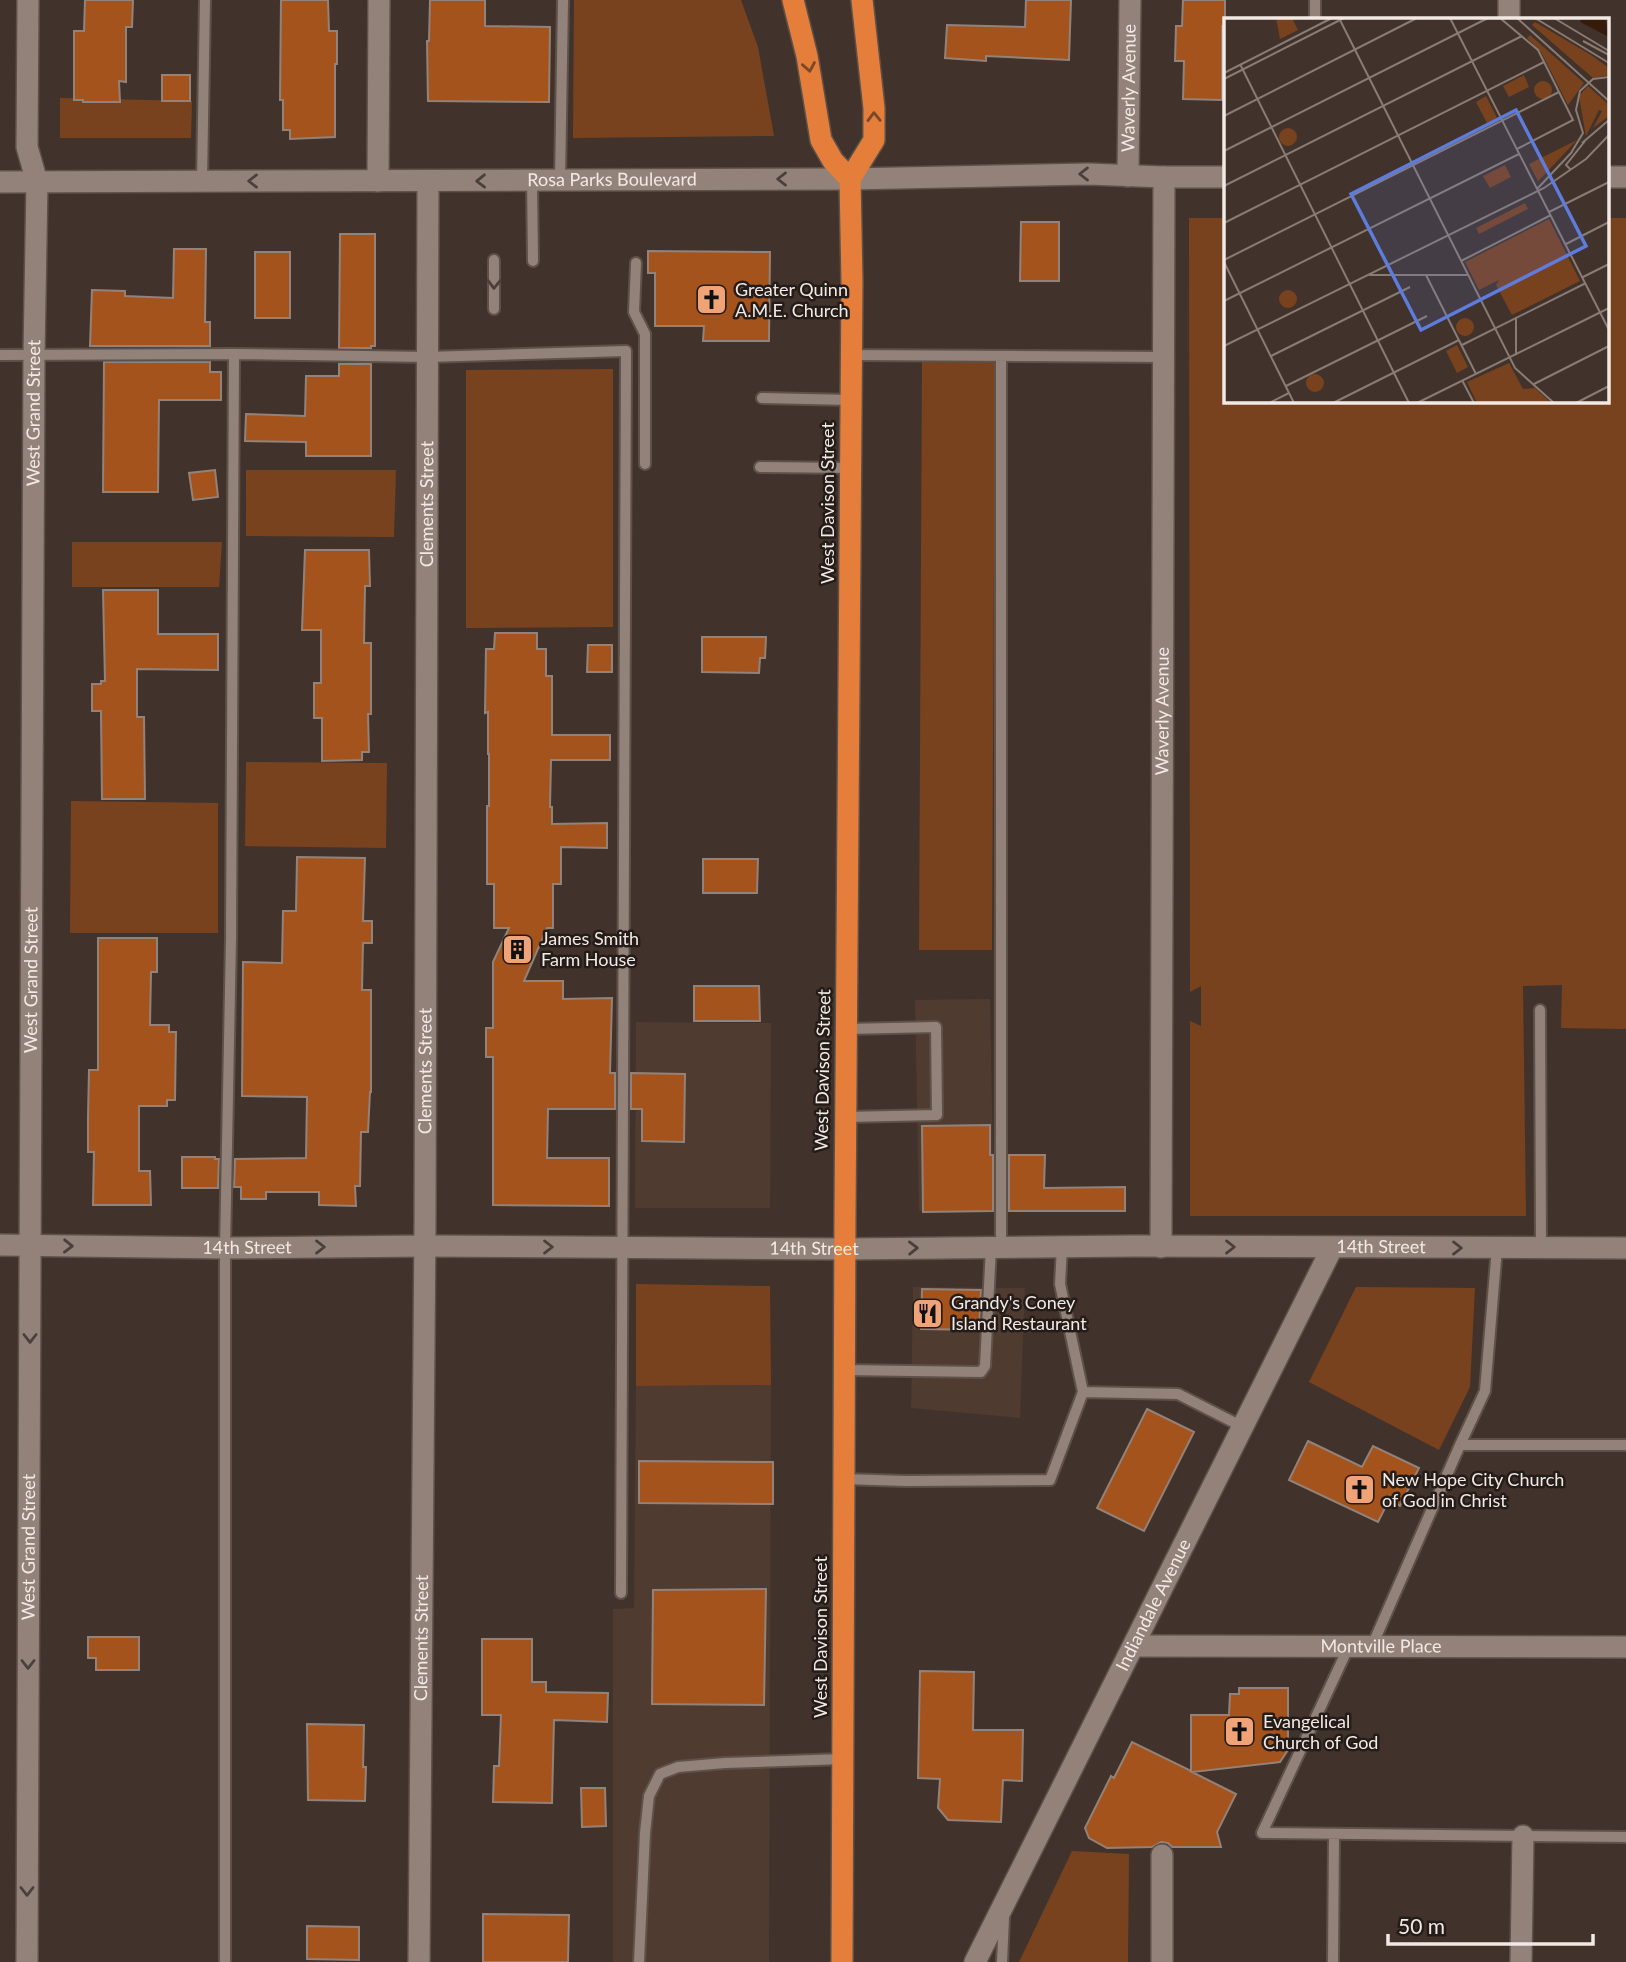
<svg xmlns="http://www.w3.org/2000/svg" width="1626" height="1962" font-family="Lato,sans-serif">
<rect width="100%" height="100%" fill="#41332b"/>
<path fill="#4f3b30" d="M990,999L994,1210L919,1211L915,1000Z
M636,1022L771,1023L770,1208H635Z
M913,1287L1025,1288L1020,1418L911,1408Z
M771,1385L769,1962H613V1609L634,1608L636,1386Z"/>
<path fill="#79421f" d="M574,0H741L758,47L774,136L573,138Z
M60,98L192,101L191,138H60Z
M1189,218H1225V401H1607V218H1626V1029L1561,1028L1562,985L1523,986L1526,1216H1190V1021L1201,1026V986L1190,992Z
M922,360H995L992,950H919Z
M613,369V627L466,628V370Z
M246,470H396L394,537L246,536Z
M72,542H222L219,587H72Z
M246,762L387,763L386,848L245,846Z
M71,801L218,803V933H70Z
M636,1284L770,1286L771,1385L636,1386Z
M1356,1287L1475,1288L1470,1387L1439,1450L1309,1382Z
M1072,1851L1129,1854L1128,1962H1019Z"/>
<path fill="#a4531c" stroke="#938279" stroke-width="2" d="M85,0H133L132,27H126V82L119,81L120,102H83V100H74V31H84Z
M281,0H328L329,31H337V64H335V137L290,139V130H283V100H280Z
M430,0H485V26L550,27L549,102L428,101L427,41H429Z
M1026,0H1071L1069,60L986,56V61L945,58L947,25L1025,27Z
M1183,0H1225V26H1222V100L1183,99L1184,61H1175L1176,26H1182Z
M162,75H190V101H162Z
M1021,222H1059V281H1020Z
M340,234H375V346H371V348H339Z
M174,249H206L205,322H210V346H90L92,290L125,291V296L173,298Z
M648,251L770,252L769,341H703L704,326H655V273H648Z
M255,252H290V318H255Z
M104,362H210V372H221V400H159L158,492H103Z
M339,364H371V456H306V442L245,441L246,414L305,416L306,376H339Z
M215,470L218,497L193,500L189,473Z
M305,550H369L370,586H365L364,643H371V714H368L369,752H362V760L322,761V718H314V683H321V630H302Z
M103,590H158V634H218V670L137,669V717H144L145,799H102L101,715V711H92V684H101V681H105Z
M495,633H537V649H546V676H552V735H610V760H551L550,807H552V824L607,823V848L561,847V884H553V928H547L524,981H563V999L612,998L610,1073H615V1109H548L547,1158H609V1206L493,1205V1057H486V1028H493V962L509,928H494V884H487V806H489V754H488V712L485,713L486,649H494Z
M702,637H766L765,658H760L759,673L702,672Z
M588,645H612V672H587Z
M297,857L365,858L363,921H372V943H363L362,990H371V1092H370L368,1132H361L360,1186H355L356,1206L319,1205V1192H266V1199H241V1187H234L235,1159L306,1158L307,1097L242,1096L243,962L282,963L283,911H296Z
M703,859H758L757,893H703Z
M98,938H157V972H151L150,1025H169V1032H176L175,1100H167V1106H139V1171H150L151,1205H93L94,1152H88V1117L89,1070H98Z
M694,986H759L760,1021H694Z
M631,1073L685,1074L684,1142L642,1141V1109H631Z
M990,1125V1155H993V1211L923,1212L922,1126Z
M1009,1155H1045L1044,1188L1125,1187V1211H1009Z
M182,1157H215V1159H219L218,1188H182Z
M922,1289L981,1290L979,1330L921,1329Z
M1147,1409L1194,1432L1144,1531L1097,1508Z
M1308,1441L1362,1467L1373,1446L1419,1468L1400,1506L1389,1500L1378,1522L1289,1480Z
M639,1461L773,1462V1504L639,1503Z
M766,1589L764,1705L652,1704L653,1590Z
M88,1637H139V1670H96V1658H88Z
M482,1639H532V1682H546V1692L608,1693L607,1722L554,1720L552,1803L493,1802L494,1766H499L501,1715H482Z
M920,1671L974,1672L973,1730H1023L1022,1781L1003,1780L1001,1822L948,1820L938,1808L940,1779L918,1778Z
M1239,1688H1288V1750L1280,1762L1192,1772L1236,1794L1217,1832L1221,1847H1172L1168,1843L1161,1842L1152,1847L1107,1848L1089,1838L1085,1828L1111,1776L1114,1778L1132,1742L1191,1771V1715H1229L1230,1694H1239Z
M307,1724L364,1725L363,1767H366L365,1801L308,1800Z
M581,1788H605L606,1826L582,1827Z
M483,1914L569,1915L568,1962H483Z
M307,1926L359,1927V1960L307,1959Z"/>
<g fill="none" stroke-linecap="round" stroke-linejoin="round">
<defs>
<path id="lane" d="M1315,19V0
M532,180L533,261
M560,180L563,0
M202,181L205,0
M636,263L634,312L645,334V464
M494,309V260
M0,355L234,354L427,357L626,351L621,1593
M851,355L1164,357
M762,398L851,400
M760,467L851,468
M1540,1010L1541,1248
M845,1117L937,1115L936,1027L846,1029
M1001,1247V356
M1062,1247L1060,1284L1083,1392
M845,1370L981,1372L985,1366L991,1247
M1460,1445H1626
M844,1479L906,1481L1050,1480L1083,1392L1178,1394L1243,1427
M1349,1646L1262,1833L1626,1837
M1372,1646L1460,1445L1485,1391L1497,1248
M225,1962V1248L231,939L234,354
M639,1962L645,1833L649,1796L660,1774L678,1767L725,1763L843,1759
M1002,1962L1004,1918
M1333,1962L1334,1834"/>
<g id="street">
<path d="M1509,19V0"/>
<path id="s1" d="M1128,176L1130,0"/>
<path d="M378,181L379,0"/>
<path id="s2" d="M1161,1247L1164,177"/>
<path id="s3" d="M1134,1646L1626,1647"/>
<path id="s4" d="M27,1962L34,355L37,182L27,147L28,0"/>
<path id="s5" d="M419,1962L425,1223L428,181"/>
<path id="s6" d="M975,1962L1332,1248"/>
<path d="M1162,1962V1855"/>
<path d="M1521,1962L1523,1836"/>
</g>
<g id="secondary">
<path d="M1607,177H1626"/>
<path id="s7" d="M0,182L850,179L1088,174L1164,177H1225"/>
<path id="s8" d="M0,1245L225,1248L425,1246L845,1249L1134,1246L1626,1248"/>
</g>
<path id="highway" d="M793,0L807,56L821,140L833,161L850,179
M850,179L874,140V108L862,0
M842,1962L845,1215L852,282L850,179"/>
</defs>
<use href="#lane" stroke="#5d5149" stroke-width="14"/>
<use href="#street" stroke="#5d5149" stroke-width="24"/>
<use href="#secondary" stroke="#5d5149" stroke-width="24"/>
<use href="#highway" stroke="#5d5149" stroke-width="24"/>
<use href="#lane" stroke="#938279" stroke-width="10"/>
<use href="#street" stroke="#938279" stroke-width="21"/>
<use href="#secondary" stroke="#938279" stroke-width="21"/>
<use href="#highway" stroke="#e57e3b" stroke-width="21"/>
</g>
<defs><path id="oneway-chevron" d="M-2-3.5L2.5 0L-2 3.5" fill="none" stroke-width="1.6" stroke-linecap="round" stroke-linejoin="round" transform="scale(1.75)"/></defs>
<g stroke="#7a4828">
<use href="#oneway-chevron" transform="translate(809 67) rotate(80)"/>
<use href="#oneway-chevron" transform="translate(874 117) rotate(-91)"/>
</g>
<g stroke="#4a403b">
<use href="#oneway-chevron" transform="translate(1084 174) rotate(180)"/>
<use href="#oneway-chevron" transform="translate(782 179) rotate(180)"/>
<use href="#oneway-chevron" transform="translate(253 181) rotate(180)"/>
<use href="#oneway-chevron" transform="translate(481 181) rotate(179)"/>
<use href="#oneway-chevron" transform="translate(494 284) rotate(91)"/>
<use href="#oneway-chevron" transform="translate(68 1246) rotate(1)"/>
<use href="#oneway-chevron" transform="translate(320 1247)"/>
<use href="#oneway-chevron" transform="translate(548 1247)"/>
<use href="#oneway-chevron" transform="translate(1230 1247)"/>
<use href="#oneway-chevron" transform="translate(913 1248) rotate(-1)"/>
<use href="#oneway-chevron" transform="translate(1457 1248)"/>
<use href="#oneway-chevron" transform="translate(30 1338) rotate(90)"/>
<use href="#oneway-chevron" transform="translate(28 1664) rotate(90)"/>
<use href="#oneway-chevron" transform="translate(27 1891) rotate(90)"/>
</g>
<defs>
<symbol id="church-square" viewBox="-11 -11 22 22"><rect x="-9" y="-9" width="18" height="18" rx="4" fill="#efa377" stroke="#231c19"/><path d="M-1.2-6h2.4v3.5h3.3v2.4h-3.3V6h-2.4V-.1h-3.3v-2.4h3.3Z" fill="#111"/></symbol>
<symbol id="building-square" viewBox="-11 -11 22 22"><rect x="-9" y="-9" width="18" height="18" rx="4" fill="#efa377" stroke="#231c19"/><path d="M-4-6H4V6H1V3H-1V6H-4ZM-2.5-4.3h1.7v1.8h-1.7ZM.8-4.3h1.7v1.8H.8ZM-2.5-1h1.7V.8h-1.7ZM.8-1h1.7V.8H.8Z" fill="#111"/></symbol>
<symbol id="restaurant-square" viewBox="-11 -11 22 22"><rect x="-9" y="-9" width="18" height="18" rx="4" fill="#efa377" stroke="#231c19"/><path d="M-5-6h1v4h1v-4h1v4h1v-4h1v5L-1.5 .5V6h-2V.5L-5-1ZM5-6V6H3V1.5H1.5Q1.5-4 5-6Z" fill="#111"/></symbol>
</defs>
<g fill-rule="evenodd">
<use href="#church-square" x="694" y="282" width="35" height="35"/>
<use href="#building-square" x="500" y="932" width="35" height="35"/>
<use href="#restaurant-square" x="910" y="1296" width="35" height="35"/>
<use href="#church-square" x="1342" y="1472" width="35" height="35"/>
<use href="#church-square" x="1222" y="1714" width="35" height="35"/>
</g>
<g text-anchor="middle" stroke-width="5" stroke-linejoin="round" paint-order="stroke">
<g font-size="18" fill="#f3e9e4" stroke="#231c19">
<text dy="6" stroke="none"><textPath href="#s1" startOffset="88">Waverly Avenue</textPath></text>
<text dy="6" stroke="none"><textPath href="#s7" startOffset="612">Rosa Parks Boulevard</textPath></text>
<text dy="6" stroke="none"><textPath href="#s4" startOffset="1549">West Grand Street</textPath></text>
<text transform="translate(828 503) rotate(-90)" y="6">West Davison Street</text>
<text dy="6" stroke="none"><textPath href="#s5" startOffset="1458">Clements Street</textPath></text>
<text dy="6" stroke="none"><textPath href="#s2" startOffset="536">Waverly Avenue</textPath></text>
<text dy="6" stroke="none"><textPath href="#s4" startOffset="982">West Grand Street</textPath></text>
<text transform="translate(823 1070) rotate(-89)" y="6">West Davison Street</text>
<text dy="6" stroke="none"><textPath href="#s5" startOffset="891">Clements Street</textPath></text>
<text dy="6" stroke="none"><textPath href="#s8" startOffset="247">14th Street</textPath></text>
<text dy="6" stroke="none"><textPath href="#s8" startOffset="814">14th Street</textPath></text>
<text dy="6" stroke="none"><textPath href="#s8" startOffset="1381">14th Street</textPath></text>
<text dy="6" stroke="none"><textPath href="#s4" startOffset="415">West Grand Street</textPath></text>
<text dy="6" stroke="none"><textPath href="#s6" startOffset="399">Indiandale Avenue</textPath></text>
<text transform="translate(821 1637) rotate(-90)" y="6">West Davison Street</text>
<text dy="6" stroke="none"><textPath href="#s5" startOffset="324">Clements Street</textPath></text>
<text dy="6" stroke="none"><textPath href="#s3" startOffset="247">Montville Place</textPath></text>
</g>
<g font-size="18" fill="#f3e9e4" stroke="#231c19" text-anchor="start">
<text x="735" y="296">Greater Quinn<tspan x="735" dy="21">A.M.E. Church</tspan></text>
<text x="541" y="945">James Smith<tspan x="541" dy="21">Farm House</tspan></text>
<text x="951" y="1309">Grandy's Coney<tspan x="951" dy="21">Island Restaurant</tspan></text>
<text x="1382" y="1486">New Hope City Church<tspan x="1382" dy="21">of God in Christ</tspan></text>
<text x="1263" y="1728">Evangelical<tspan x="1263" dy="21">Church of God</tspan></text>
</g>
</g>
<g transform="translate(1224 18)">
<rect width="385" height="385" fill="#41332b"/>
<path d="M52,0H68L74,12L56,21ZM311,4L367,37L385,50V57L369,60L308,7ZM306,17L360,65L344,87L317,34L303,20ZM300,57L305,69L285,79L279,68ZM310 72a9 9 0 1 1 18 0a9 9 0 1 1-18 0ZM364,68L385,87V98L369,110L378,93L375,92L362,118L355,78ZM262,78L273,100L263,105L252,84ZM55 119a9 9 0 1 1 18 0a9 9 0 1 1-18 0ZM353,122L320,157L314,163L305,146ZM281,147L287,159L266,170L259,158ZM301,185L304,191L255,216L252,210ZM325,201L356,263L288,297L272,267L275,262L255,272L241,244ZM55 281a9 9 0 1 1 18 0a9 9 0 1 1-18 0ZM232 309a9 9 0 1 1 18 0a9 9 0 1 1-18 0ZM233,327L244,349L233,355L222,333ZM285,345L299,371L311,370L327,385H253L243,364ZM82 365a9 9 0 1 1 18 0a9 9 0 1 1-18 0Z" fill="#79421f"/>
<path d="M358,0H381L385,19L356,4Z" fill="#361b0a"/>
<path fill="none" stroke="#887c75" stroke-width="2" d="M115,0L291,350L330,385M226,0L385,312M276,0L314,32L349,102L293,131M293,0L385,83M311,0L385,45M330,0L385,33M359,23L385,37M16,46L185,385M0,55L108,0M0,61L120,0M0,98L193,0M358,125L385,102M0,133L264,0M347,135L359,115L352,92L356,73L369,61L385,59M347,152L342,147L361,123M0,168L298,18M313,171L348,134M325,194L385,164M0,205L320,44M342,226L385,204M0,242L335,74M237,243L327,197M0,244L70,385M145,257H244M202,257L252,356M359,259L385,246M0,283L295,136M292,299V337M238,327L362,265M0,328L320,170L362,141L385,117M47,338L186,269M238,362L250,385M310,366L385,328M62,368L203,298M45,385L65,375M109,385L235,322M193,385L385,290M352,385L385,368"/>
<path fill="#5d7cdc" fill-opacity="0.15" stroke="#5d7cdc" stroke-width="3.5" d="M292,92L362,228L197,312L127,176Z"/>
<rect width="385" height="385" fill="none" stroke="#f3e9e4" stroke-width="3.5"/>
</g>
<path d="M1388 1934v10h205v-10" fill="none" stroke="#f3e9e4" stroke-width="3.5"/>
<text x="1398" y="1934" font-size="21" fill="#f3e9e4" stroke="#231c19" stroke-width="5" paint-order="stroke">50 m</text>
</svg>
